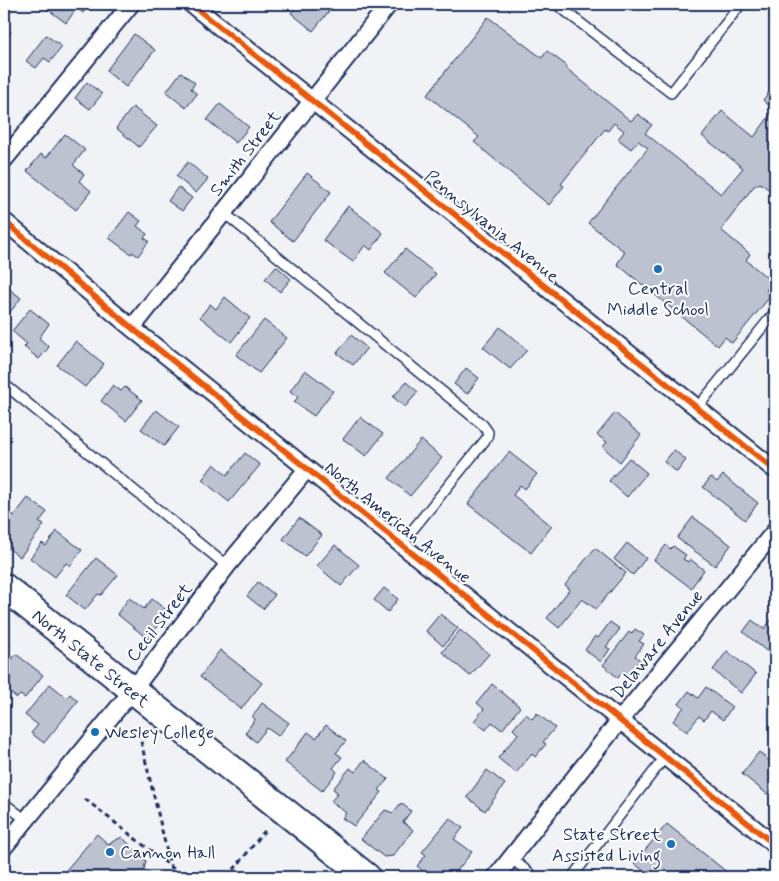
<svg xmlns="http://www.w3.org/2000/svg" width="779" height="881" font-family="Mynerve,sans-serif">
<rect width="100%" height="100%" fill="#f1f2f5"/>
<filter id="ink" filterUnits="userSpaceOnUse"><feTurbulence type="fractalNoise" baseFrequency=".02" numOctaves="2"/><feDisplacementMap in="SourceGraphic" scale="10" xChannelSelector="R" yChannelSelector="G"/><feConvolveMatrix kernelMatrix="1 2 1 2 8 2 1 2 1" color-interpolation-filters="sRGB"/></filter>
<g filter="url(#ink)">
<path fill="#bcc2d0" stroke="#1b2f5e" d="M41,4H90L83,13L77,8L66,23Z
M298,4H319L329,11L313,31L291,13Z
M488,17L542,58L547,51L567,66L566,68L631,121L638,114L652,125L645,133L721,194L743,168L702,136L722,111L754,137L774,110L763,100L775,84V194L760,183L754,186L721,230L750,254L746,260L772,282L766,290L771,293L768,299L732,343L725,337L718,346L617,264L625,252L588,223L648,148L638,141L631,149L618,139L624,131L614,123L608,131L605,129L561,184L564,186L549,205L474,142L479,137L427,95Z
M4,27L11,32L4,41Z
M134,34L155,50L126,87L106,71Z
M46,35L62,47L50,62L44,58L36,68L26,61Z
M181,72L195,83L191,89L197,94L186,108L166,92Z
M87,82L102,94L90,109L75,98Z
M220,104L249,127L236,143L207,120Z
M133,107L157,126L139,147L116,128Z
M65,134L85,150L73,165L84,174L79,181L91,191L76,210L27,171L41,154L46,158Z
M188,162L208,179L196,193L176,176Z
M307,173L331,192L293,241L269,222Z
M178,187L192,198L182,211L168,201Z
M348,206L383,233L371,250L365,245L353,262L323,240Z
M129,212L141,221L137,226L147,234L144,238L149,241L138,256L132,252L131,254L109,238Z
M405,249L436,274L416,298L385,273Z
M276,266L291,279L280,292L265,279Z
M4,285L21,298L4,320Z
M225,297L250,318L231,342L200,317L210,304L216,309Z
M30,309L49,324L39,338L49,347L39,359L24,347L27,344L12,331Z
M264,320L287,338L259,373L236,355Z
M500,327L527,350L510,369L483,347Z
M351,335L367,348L353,365L337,353Z
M76,341L104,364L85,387L57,365Z
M466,368L479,378L467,394L454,384Z
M305,370L333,391L314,416L294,402L298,397L290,391Z
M406,382L418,392L405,407L393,397Z
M113,385L121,391L125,387L142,400L126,421L101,401Z
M156,410L179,427L164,446L141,429Z
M615,413L641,435L620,462L603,447L607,442L597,435Z
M360,417L383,434L366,456L343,439Z
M421,440L442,458L410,496L389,478Z
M674,450L686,460L677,472L664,462Z
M509,452L537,474L525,489L520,485L513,495L552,526L531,553L468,504Z
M245,453L260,465L229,502L202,480L214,464L227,475Z
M629,458L647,473L627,497L609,481Z
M723,475L758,503L745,520L703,487L711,477L717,482Z
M28,498L47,512L39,522L44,525L20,557L4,545V522L11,513L14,516Z
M693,517L731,545L715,566L677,538Z
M299,518L322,535L305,556L283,539Z
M57,531L82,550L70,566L66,563L55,577L30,558L42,543L46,546Z
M627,543L646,558L633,575L614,559Z
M335,545L359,565L341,586L317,566Z
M666,545L670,549L673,546L686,555L683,559L688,562L690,559L704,570L691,588L654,560Z
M595,548L626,573L596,609L582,599L559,628L547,618L570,589L565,585Z
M96,558L118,575L101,595L98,594L85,610L66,595Z
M258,582L275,595L263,609L247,596Z
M384,588L398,599L388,612L374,600Z
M129,598L144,609L152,599L169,612L148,639L117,614Z
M440,614L458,628L443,646L426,631Z
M772,619L775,621V658L743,632L752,620L764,629Z
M610,622L620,629L606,647L610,649L601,662L585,650L595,636L598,638Z
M635,629L644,635L639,641L644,644L635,656L640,660L628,675L623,671L618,678L603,665L629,632L631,634Z
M460,630L489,654L470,676L442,652Z
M4,637L10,642V649L4,658Z
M220,650L262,683L241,709L200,677Z
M727,651L756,674L741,693L713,670Z
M16,654L43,675L25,698L20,695L17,698L4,688V670Z
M50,684L67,698L70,694L78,701L44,743L31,733L38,725L25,715Z
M492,684L520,707L502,730L492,722L486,730L474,721L484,709L477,703Z
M706,687L732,707L723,720L711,711L704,720L699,716L687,732L673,721L684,707L679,704L689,691L698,698Z
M262,703L289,723L278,736L267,728L256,742L245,733L255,719L252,717Z
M537,713L555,728L543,742L546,744L535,757L532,754L516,773L498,758L518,734L513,729L526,714L532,719Z
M326,725L346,741L336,753L342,757L333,768L337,772L322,791L285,762L308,732L316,738Z
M759,752L773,764L775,761V792L772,790L767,794L742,774Z
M364,760L388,779L379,790L382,792L354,826L342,818L346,813L331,801L338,793L333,789L350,768L355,772Z
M487,770L505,784L485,811L467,797Z
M401,803L411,811L403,822L413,830L393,856L384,857L361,839L385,810L393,813Z
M450,818L463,828L454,839L472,852L452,877H418L423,871L417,866L426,855L422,852Z
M667,824L733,877H651L634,863Z
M97,834L108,844L122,837L146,861L144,869L154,877H60Z"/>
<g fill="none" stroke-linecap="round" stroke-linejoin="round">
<defs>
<path id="lane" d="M556,4L671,93L741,4
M223,212L483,425L488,432L487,438L401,544
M4,384L227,566
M697,408L775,312
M4,803L26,820
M511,858L534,877
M572,877L665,757"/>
<path id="street" d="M191,4L775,470
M4,160L131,4
M4,221L132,328L775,845
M132,328L389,4
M4,847L132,691L227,566L307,469
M496,877L620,720L775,531"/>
<path id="primary" d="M4,587L367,877"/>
</defs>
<use href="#lane" stroke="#1b2f5e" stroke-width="12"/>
<use href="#street" stroke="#1b2f5e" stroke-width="20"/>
<use href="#primary" stroke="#1b2f5e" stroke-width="30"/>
<path stroke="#1b2f5e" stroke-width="3" stroke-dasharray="5 4" stroke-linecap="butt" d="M139,733L173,877
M85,799L184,877
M228,877L267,828"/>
<use href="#lane" stroke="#fff" stroke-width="9"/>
<use href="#street" stroke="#fff" stroke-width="16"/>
<use href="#primary" stroke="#fff" stroke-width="26"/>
<defs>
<path id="cycleway" d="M191,4L775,470
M4,221L132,328L775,845"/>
</defs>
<use href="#cycleway" stroke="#fff" stroke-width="9"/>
<use href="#cycleway" stroke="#e8590c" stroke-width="6"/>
</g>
</g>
<g fill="#1f6fb2" stroke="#fff" stroke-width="2">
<circle cx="658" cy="269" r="5"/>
<circle cx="95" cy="732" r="5"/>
<circle cx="671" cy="844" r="5"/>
<circle cx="110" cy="852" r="5"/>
</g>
<g text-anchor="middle" stroke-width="4" stroke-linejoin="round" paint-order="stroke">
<g font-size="18" fill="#1b2f5e" stroke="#fff">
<text transform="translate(245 153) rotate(-52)" y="6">Smith Street</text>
<text transform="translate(492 226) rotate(39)" y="6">Pennsylvania Avenue</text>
<text transform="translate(398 522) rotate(39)" y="6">North American Avenue</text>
<text transform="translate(159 622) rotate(-52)" y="6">Cecil Street</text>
<text transform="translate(657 644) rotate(-51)" y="6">Delaware Avenue</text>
<text transform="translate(91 658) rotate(39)" y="6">North State Street</text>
</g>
<g font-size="18" fill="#1b2f5e" stroke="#fff" text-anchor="start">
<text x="658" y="294" text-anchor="middle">Central<tspan x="658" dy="21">Middle School</tspan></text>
<text x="105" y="738">Wesley College</text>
<text x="661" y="840" text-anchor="end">State Street<tspan x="661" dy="21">Assisted Living</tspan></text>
<text x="120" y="858">Cannon Hall</text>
</g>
</g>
<rect width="779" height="881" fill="none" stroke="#fff" stroke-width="20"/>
<rect x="10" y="10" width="759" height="861" fill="none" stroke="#1b2f5e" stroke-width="2" filter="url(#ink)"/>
</svg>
